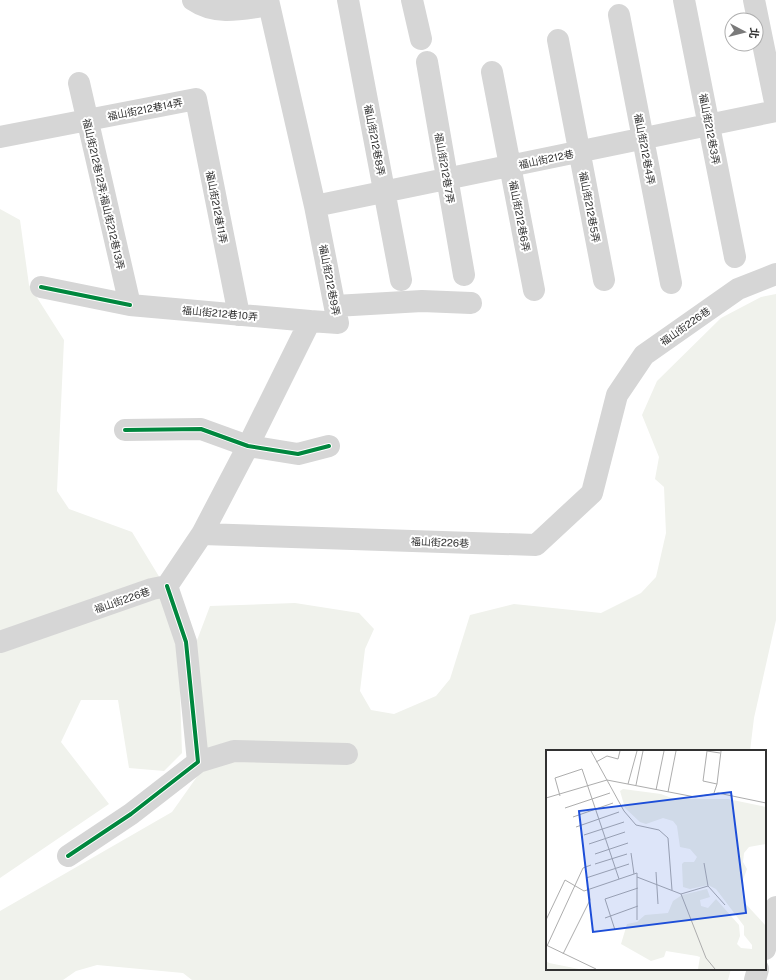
<svg xmlns="http://www.w3.org/2000/svg" width="776" height="980" font-family="'Public Sans','Noto Sans TC',sans-serif">
<rect width="100%" height="100%" fill="#fff"/>
<path fill="#f0f2ec" d="M0,209L20,220L29,285L64,340L57,491L69,509L132,532L166,588L178,631L182,753L164,771L129,768L118,700H81L61,742L109,804L0,878Z
M776,294V620L754,718L750,751H547V969H731L728,980H192L183,973L97,965L76,971L63,980H0V911L172,812L206,764L196,643L210,606L295,603L359,613L374,629L365,649L360,691L371,710L394,714L436,696L450,679L470,615L514,604L601,613L641,593L656,577L666,533L664,487L655,479L659,457L642,415L657,381L721,318L761,297Z"/>
<g fill="none" stroke-linecap="round" stroke-linejoin="round">
<path stroke="#d6d6d6" stroke-width="22" d="M193,0C216,16 243,9 269,5
M348,0L401,280
M412,0L421,39
M684,0L735,257
M754,0L776,107
M619,15L671,283
M558,40L604,280
M427,62L464,275
M492,72L534,290
M79,83L130,305
M0,137L196,99L239,315
M315,206L776,111
M41,287L130,305L310,321
M335,306L422,301L471,303
M125,430L201,429L248,446L298,454L329,446
M202,534L536,545L592,493L617,395L644,355L738,289L776,274
M0,642L152,589L167,586L202,534L248,446L310,321L338,323L315,206L268,0
M198,762L234,751L347,754
M68,856L131,814L198,762L186,642L167,586
M765,949L776,907
M755,980L758,969"/>
<defs>
<path id="cycleway" d="M41,287L130,305
M125,430L201,429L248,446L298,454L329,446
M68,856L131,814L198,762L186,642L167,586"/>
</defs>
<use href="#cycleway" stroke="#fff" stroke-width="6"/>
<use href="#cycleway" stroke="#00873e" stroke-width="4"/>
</g>
<g text-anchor="middle" stroke-width="4" stroke-linejoin="round" paint-order="stroke">
<g font-size="10" fill="#323232" stroke="#fff">
<text transform="translate(145 109) rotate(-11)" y="4">福山街212巷14弄</text>
<text transform="translate(710 129) rotate(79)" y="4">福山街212巷3弄</text>
<text transform="translate(375 140) rotate(79)" y="4">福山街212巷8弄</text>
<text transform="translate(645 149) rotate(79)" y="4">福山街212巷4弄</text>
<text transform="translate(546 159) rotate(-12)" y="4">福山街212巷</text>
<text transform="translate(445 168) rotate(80)" y="4">福山街212巷7弄</text>
<text transform="translate(104 194) rotate(77)" y="4">福山街212巷12弄;福山街212巷13弄</text>
<text transform="translate(217 207) rotate(79)" y="4">福山街212巷11弄</text>
<text transform="translate(590 207) rotate(79)" y="4">福山街212巷5弄</text>
<text transform="translate(520 216) rotate(79)" y="4">福山街212巷6弄</text>
<text transform="translate(330 280) rotate(79)" y="4">福山街212巷9弄</text>
<text transform="translate(220 313) rotate(5)" y="4">福山街212巷10弄</text>
<text transform="translate(685 326) rotate(-35)" y="4">福山街226巷</text>
<text transform="translate(440 542) rotate(2)" y="4">福山街226巷</text>
<text transform="translate(122 600) rotate(-19)" y="4">福山街226巷</text>
</g>
</g>
<g transform="translate(546 750)">
<rect width="220" height="220" fill="#fff"/>
<path d="M77,39L115,44L128,49H182L220,57V94L203,97L198,103L197,112L201,119L195,135L197,151L220,176V219H152L154,207L151,206L120,201L118,207L105,211L75,194L81,174L91,172L99,165L122,163L127,151L136,145L161,139L164,147L154,150L155,156L162,158L170,149L193,175L194,186L191,194L195,198L206,199V195L198,185V176L170,139L162,135L144,139L137,137L136,114L138,112H148L151,107L144,99L134,97L131,76L127,71L117,68L100,74L94,72L79,58L74,41ZM0,211L3,213L33,219H0Z" fill="#f0f2ec"/>
<path fill="none" stroke="#adadad" stroke-width="1" d="M45,1L78,61L90,75L113,80L122,88L126,140M50,12L61,6L72,9L74,1M82,34L91,1M171,34L157,31L161,1L174,3M90,35L97,1M110,40L118,1M122,42L130,1M168,43L171,34L175,1M14,46L9,28L36,19L73,129M0,48L61,30L149,47L172,43L220,53M19,58L64,43M27,67L67,53M30,77L73,62M38,85L78,72M43,94L79,82M85,103L88,124M49,104L82,93M158,113L162,136M49,114L81,104M110,122L112,154M40,128L83,114M135,144L162,136L179,155M59,168L92,156M0,170L19,130L38,141L91,123V127L135,144L160,208L169,219M91,170V127M69,180L59,149L92,138M0,195L50,219M1,196L37,118L45,115M17,204L44,150L43,140"/>
<path fill="#1d4ed8" fill-opacity="0.15" stroke="#1d4ed8" stroke-width="2" d="M185,42L200,163L47,182L33,61Z"/>
<rect width="220" height="220" fill="none" stroke="#323232" stroke-width="2"/>
</g>
<g transform="translate(744 32) rotate(97)"><circle r="19" fill="#ffffff" stroke="#adadad"/>
<path d="M0-3L7 15L0 10L-7 15Z" fill="#7a7a7a"/>
<text y="-6" font-size="11" font-weight="bold" text-anchor="middle" fill="#323232">北</text>
</g>
</svg>
